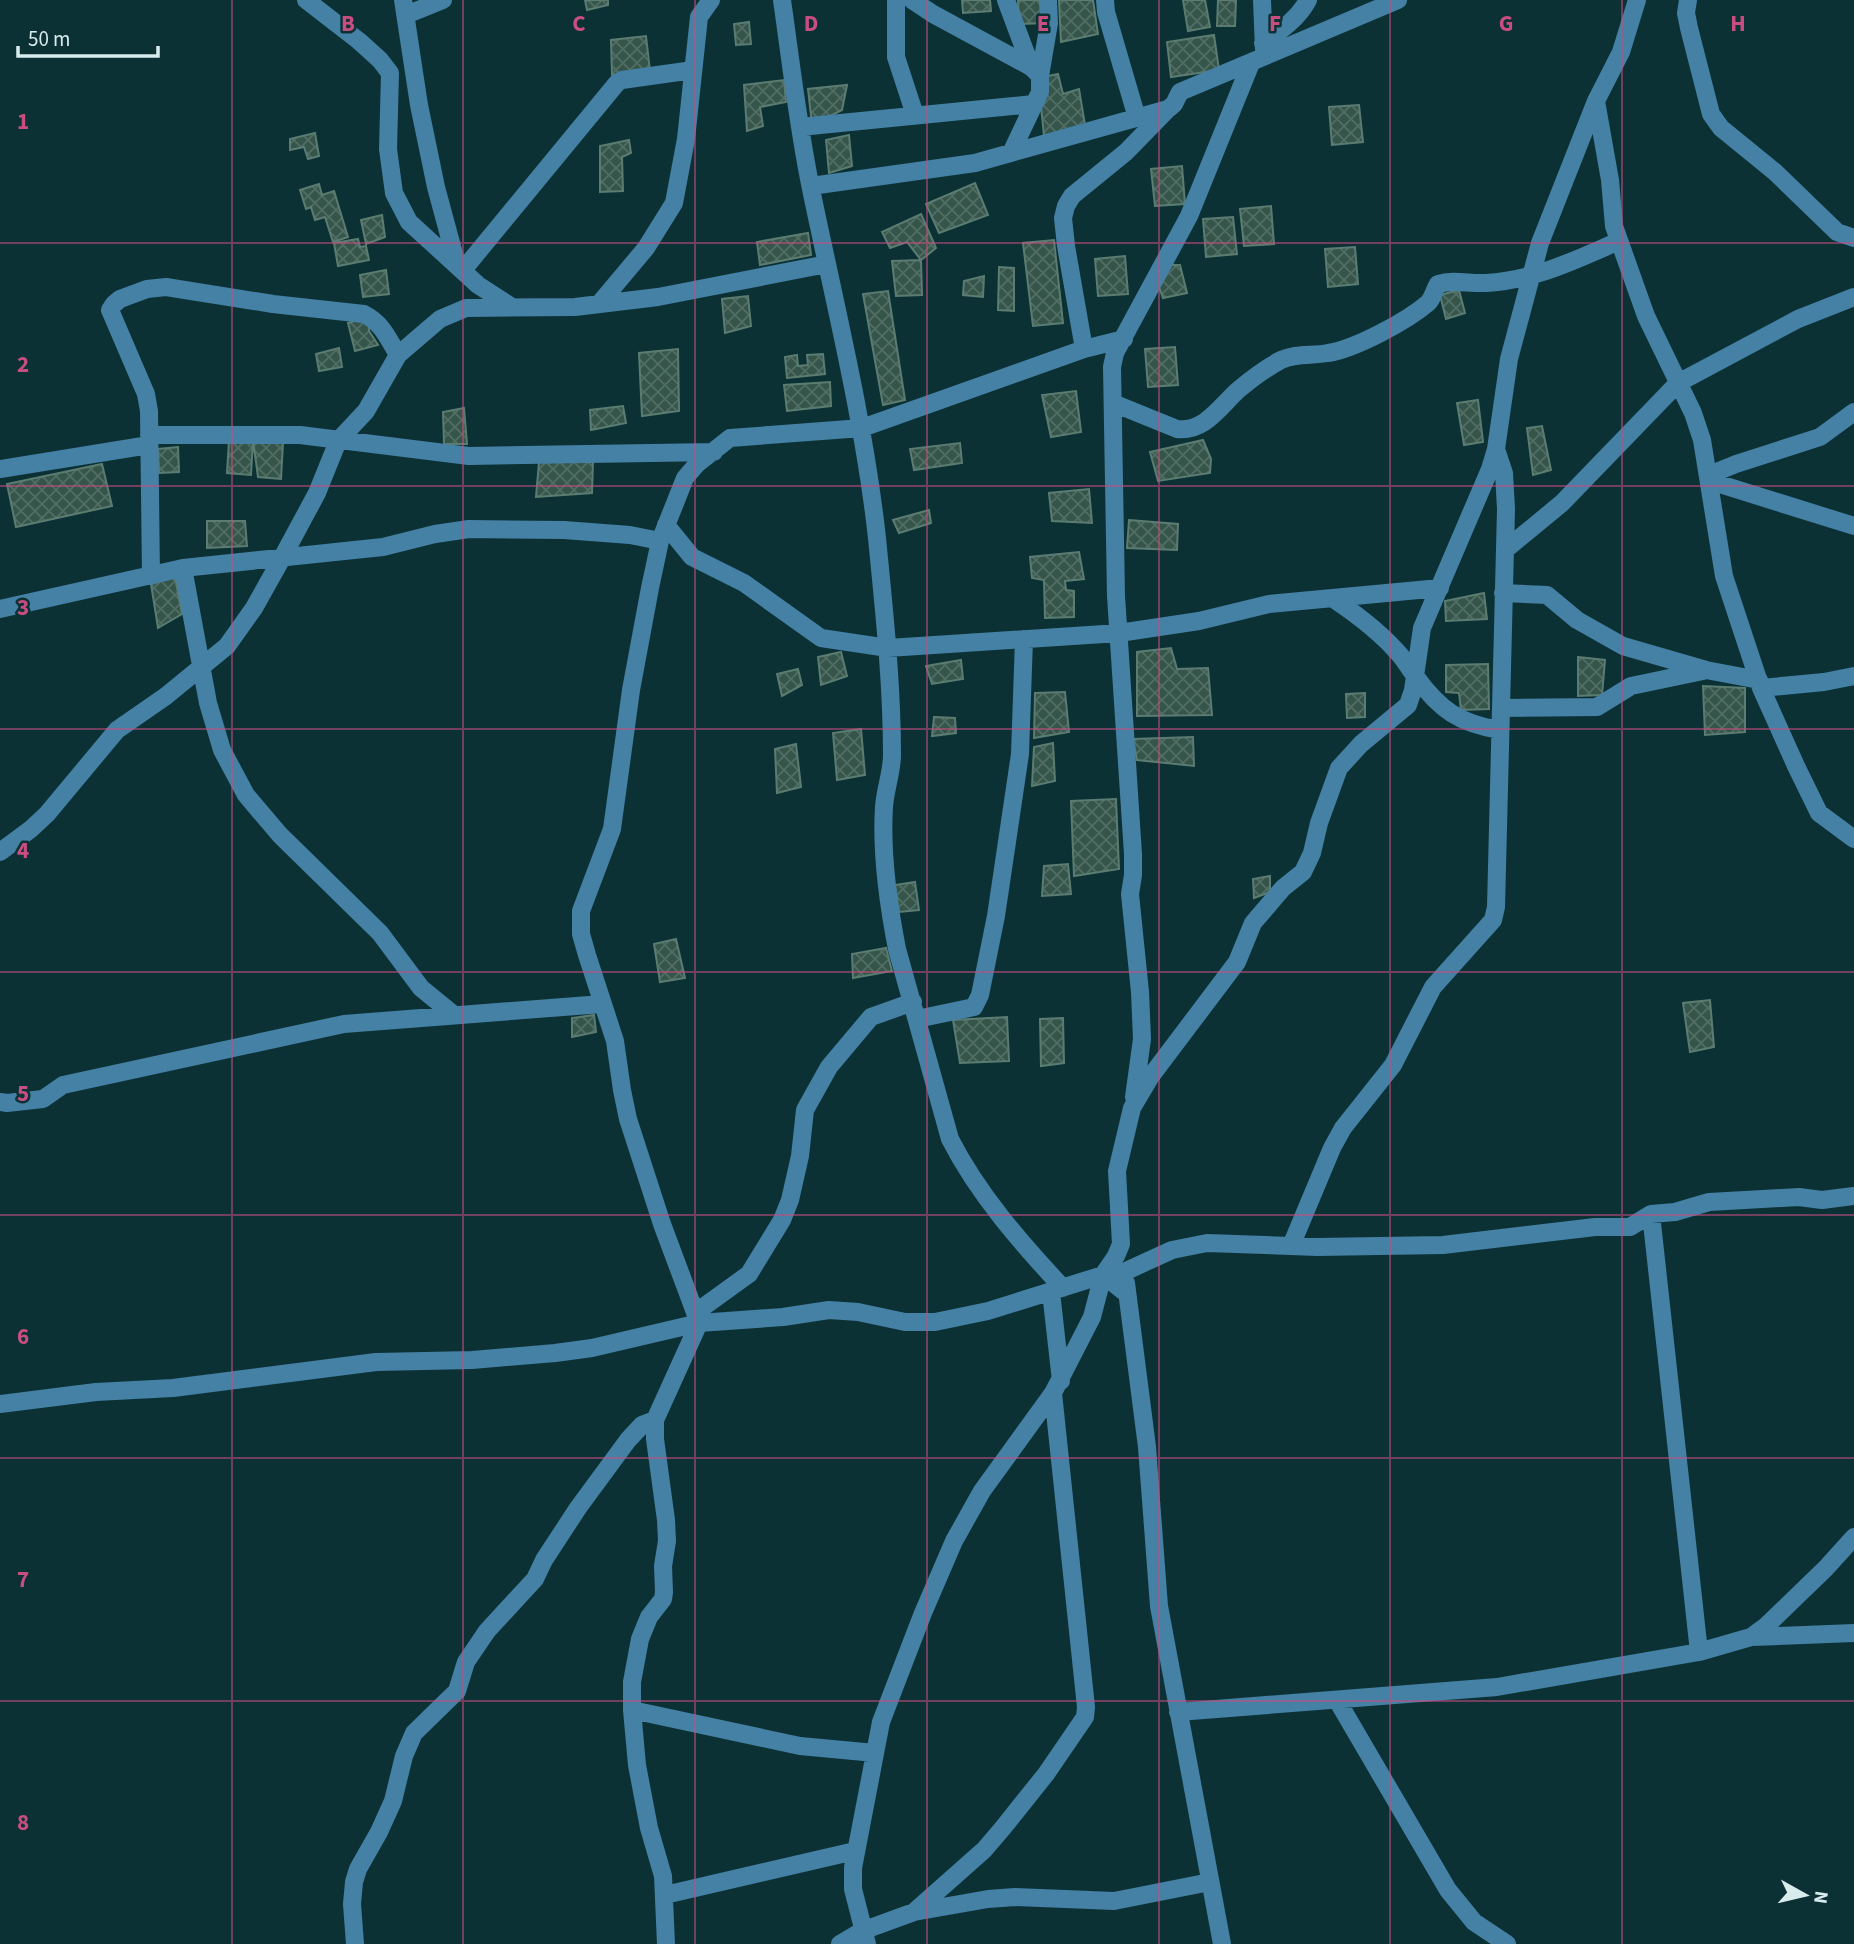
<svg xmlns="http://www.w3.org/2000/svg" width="1854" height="1944" font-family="'Source Sans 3',sans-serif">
<defs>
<pattern id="building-cross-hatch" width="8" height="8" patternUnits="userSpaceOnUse" patternTransform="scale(1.75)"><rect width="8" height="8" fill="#35554a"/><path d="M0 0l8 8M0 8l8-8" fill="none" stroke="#526e64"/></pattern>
</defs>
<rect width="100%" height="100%" fill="#0b3135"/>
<path fill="url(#building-cross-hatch)" stroke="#5b7c71" stroke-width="2" d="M585,0H608V5L587,10Z
M962,0H990L991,11L963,13Z
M1018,0H1048L1049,23L1019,24Z
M1059,0H1093L1098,34L1061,42Z
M1183,0H1205L1210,27L1188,31Z
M1218,0H1236L1235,26H1217Z
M749,22L751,44L736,45L734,24Z
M1214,35L1219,70L1171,77L1167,42Z
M646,36L650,71L612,75L611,40Z
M1058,74L1063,94L1079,89L1085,125L1044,136L1041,106L1048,76Z
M784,80L786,102L760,107L763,126L747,131L744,85Z
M847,85L842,110L812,125L808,89Z
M1359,105L1363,142L1332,145L1329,107Z
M315,133L319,156L308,159L304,147L290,150V139Z
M849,135L852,166L829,173L826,140Z
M629,140L631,153L622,157L623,191L600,192V146Z
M1182,166L1185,204L1155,206L1151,169Z
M975,183L988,215L939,233L926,204Z
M319,184L322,195L334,191L348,237L333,242L325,217L315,220L311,207L306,209L300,190Z
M1271,206L1274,244L1244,246L1240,209Z
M921,214L936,248L921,260L907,242L890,248L882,232Z
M382,215L385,237L366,244L361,220Z
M1233,217L1237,254L1206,257L1203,219Z
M808,233L811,255L760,265L757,242Z
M358,239L360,247L366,246L369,260L338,266L334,243Z
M1054,240L1063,323L1033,326L1023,243Z
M1355,247L1358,284L1328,287L1325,249Z
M1125,256L1128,294L1098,296L1095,259Z
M921,260L922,295L896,296L892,261Z
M1169,265H1180L1187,293L1163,298L1158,284Z
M999,267L1014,268V311L998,310Z
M386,270L389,294L363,297L360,275Z
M984,276L983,297L963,295L964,281Z
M1459,290L1465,313L1446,319L1440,295Z
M888,291L905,400L883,405L863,294Z
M748,296L751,326L725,333L722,299Z
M369,316V331L378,345L355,351L348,323Z
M1175,347L1178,385L1148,387L1145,349Z
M339,348L342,367L319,371L316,354Z
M678,349L679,411L642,416L639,353Z
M823,354L825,374L787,378L785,357L797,355L798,366L808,365L807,355Z
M830,382L831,406L787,411L784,385Z
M1076,391L1081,432L1051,437L1042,395Z
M1478,400L1483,442L1464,445L1457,403Z
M623,406L626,423L591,430L590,410Z
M464,408L467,444H444L443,412Z
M1542,426L1551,470L1533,475L1527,428Z
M229,440H253L251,475L227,473Z
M253,440L283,443L281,479L258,477Z
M1203,440L1211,459L1210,473L1158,481L1150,452Z
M960,443L962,463L914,470L910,449Z
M178,447L179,472L159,473L158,449Z
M593,461L592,493L536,497L539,462Z
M102,464L112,506L16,527L7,484Z
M1089,489L1092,523L1052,521L1049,493Z
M929,510L931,523L899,533L893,520Z
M1129,520L1178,524L1177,550L1127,548Z
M207,521H245L247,546L207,548Z
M1079,552L1084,579L1065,581L1066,590L1074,591V617L1045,618L1044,580L1032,578L1030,557Z
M175,577L182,614L158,628L151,584Z
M1484,593L1487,619L1446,621L1445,601Z
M1171,648L1177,669L1208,668L1212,715L1137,716V652Z
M841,652L847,676L821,685L818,657Z
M1578,657L1605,660L1602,695L1578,696Z
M961,660L963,679L932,684L926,666Z
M1488,664L1489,709L1461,710L1459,693L1446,692V665Z
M798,669L802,685L782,696L777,674Z
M1703,686L1745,688V732L1705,735Z
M1065,692L1069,732L1034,738L1035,693Z
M1365,693V717L1347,718L1346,694Z
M934,717L955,718L956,733L932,736Z
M861,729L865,775L837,780L833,733Z
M1193,737L1194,766L1137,760L1133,739Z
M1053,743L1055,781L1032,786L1034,747Z
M796,744L801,787L777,793L775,749Z
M1116,799L1119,869L1074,876L1071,801Z
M1068,864L1071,894L1042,896L1044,866Z
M1270,876V892L1254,898L1253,879Z
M915,882L919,910L899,912L895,885Z
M676,939L685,978L660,982L654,944Z
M886,948L892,971L853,978L852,954Z
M1710,1000L1714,1047L1690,1052L1683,1003Z
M594,1015L596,1032L572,1037V1018Z
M1007,1017L1009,1061L960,1063L953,1020Z
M1063,1018L1064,1063L1041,1066L1040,1019Z"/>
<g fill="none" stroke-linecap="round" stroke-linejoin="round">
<path stroke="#4580a5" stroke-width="18" d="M306,0L359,41L380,60L390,73L388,149L394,193L409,222L478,285L512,307
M403,0L419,105L436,187L457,265
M782,0C791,63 798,126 811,189C835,305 864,420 877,538C884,610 892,682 892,755C892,772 885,790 884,807C881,854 888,903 897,949L950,1139C978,1194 1021,1243 1063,1288
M896,0V57L915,115
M912,0L933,14L1031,67L1040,76V92L1011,153
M1006,0L1031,67
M1105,0L1106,12L1137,118
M1262,0L1264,50
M1688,0L1686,13L1689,28L1711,114L1721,128L1775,172L1837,232L1854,238
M406,15L443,0
M1263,43C1280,31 1298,19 1308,0
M1040,76L1049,23L1048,0
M1596,101L1610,180L1614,226L1646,316L1693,413L1702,440L1724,576L1761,688L1796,766L1819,813L1854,839
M800,127L1034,104
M811,186L975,163L1168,109L1174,104L1180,92L1398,0
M463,270L617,83L622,80L693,70
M599,304L646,248L674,203L686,139L699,17L711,0
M1084,349L1066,246L1063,218L1066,206L1072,196L1126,152L1166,111
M1113,403L1177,429C1204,432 1219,408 1237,391C1250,380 1266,368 1281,360C1296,353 1311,356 1328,353C1355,349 1407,321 1428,303C1433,298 1434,290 1438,284C1454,279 1469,284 1486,283C1535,280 1575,260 1619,241
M149,435H300L469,456L714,452
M0,469L149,445
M1709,475L1736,464L1820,437L1854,412
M1710,481L1854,526
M666,525L692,557L744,583L821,638L888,648L1119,633L1199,621L1269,604L1440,588
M1505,550L1562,503L1678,383L1798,319L1854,297
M183,568L208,703L222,750L246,795L280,835L380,933L421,988L454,1015
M151,576L149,411L146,394L110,310L114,304L120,299L147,289L166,287L273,304L364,314C382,323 388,338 398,355
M1503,593L1547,595L1577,620L1623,646L1706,670L1759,680
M1335,600C1359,616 1381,633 1400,655C1406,662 1410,670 1416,677C1440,710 1459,723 1499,730
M0,609L183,568L383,547L435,534L469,529L564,530L630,535L660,541
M1761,688L1824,682L1854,676
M1501,708L1597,707L1631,686L1703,671
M0,852L31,829L47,814L117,730L166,696L227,646L254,608L282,558L317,493L338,441L366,411L398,355L440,319L466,308L575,307L658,297L827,264
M917,1019L974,1007L980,995L996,916L1020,754L1024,639
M1134,1097L1142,1039L1140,992L1130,894L1133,875V854L1116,596L1112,367L1115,353L1189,216L1251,63
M0,1102L7,1103L43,1099L63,1085L344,1024L602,1004
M1651,1214L1699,1652
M1291,1246L1332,1148L1343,1128L1393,1065L1433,987L1493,920L1496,907L1506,509L1504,473L1496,449
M1124,1272L1172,1250L1207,1243L1317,1247L1443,1245L1595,1227H1630L1651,1214L1675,1212L1709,1202L1799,1197L1822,1200L1854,1196
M1126,1283L1147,1447L1159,1606L1222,1944
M1051,1292L1061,1381
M695,1313L749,1274L782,1220L790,1200L800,1156L805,1110L829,1067L871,1017L913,1002
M0,1404L96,1392L173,1388L376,1362L472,1360L555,1353L592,1348L699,1323L783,1317L829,1310L858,1312L905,1322H935L988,1311L1103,1275L1127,1294
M1751,1637L1766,1626L1826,1568L1854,1537
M1337,1700L1448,1890L1474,1922L1507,1944
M632,1710L800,1746L875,1753
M1178,1712L1497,1687L1699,1652L1751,1637L1854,1633
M665,1895L855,1851
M914,1912L984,1850L1002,1829L1046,1774L1085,1717L1086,1707L1053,1393
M355,1944L352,1904L354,1882L358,1869L379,1832L393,1801L404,1756L414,1733L457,1691L466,1662L487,1631L535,1579L544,1560L578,1508L628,1440L642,1425L655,1420
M666,1944L663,1876L649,1828L637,1765L632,1710V1682L640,1639L649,1617L663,1599L664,1592L663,1566L667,1541L666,1520L655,1439V1420L699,1323L662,1224L628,1119L622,1090L615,1041L587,955L581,934V911L612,829L631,690L650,588L660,541L685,478L697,464L730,438L862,428L1084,349L1124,339
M840,1944L862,1931L914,1912L988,1899L1015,1897L1114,1901L1210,1882
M867,1944L853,1889V1868L881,1722L923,1613L954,1541L982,1491L1053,1393L1092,1317L1103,1275L1116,1256L1121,1244L1117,1171L1132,1108L1151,1076L1237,962L1253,923L1283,888L1303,872L1312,853L1319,823L1339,768L1361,744L1408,705L1413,690L1422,628L1490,469L1496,449L1509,359L1540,243L1596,101L1621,52L1637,0"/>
</g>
<path fill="none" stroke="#c84d80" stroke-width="2" stroke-opacity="0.55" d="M232,0V1944M463,0V1944M695,0V1944M927,0V1944M1159,0V1944M1390,0V1944M1622,0V1944M0,243H1854M0,486H1854M0,729H1854M0,972H1854M0,1215H1854M0,1458H1854M0,1701H1854"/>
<g font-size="23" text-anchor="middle" font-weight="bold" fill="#c84d80" stroke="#0b3135" stroke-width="5" stroke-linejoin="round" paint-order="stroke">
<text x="348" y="31">B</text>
<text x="579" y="31">C</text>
<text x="811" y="31">D</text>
<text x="1043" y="31">E</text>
<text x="1275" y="31">F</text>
<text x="1506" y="31">G</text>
<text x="1738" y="31">H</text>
<text x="23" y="129">1</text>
<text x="23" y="372">2</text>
<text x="23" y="615">3</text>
<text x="23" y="858">4</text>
<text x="23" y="1101">5</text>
<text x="23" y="1344">6</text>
<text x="23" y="1587">7</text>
<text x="23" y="1830">8</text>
</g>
<g transform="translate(1805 1895) rotate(98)" stroke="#0b3135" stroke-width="5" paint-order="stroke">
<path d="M0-5L12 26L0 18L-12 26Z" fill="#d8ebed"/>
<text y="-10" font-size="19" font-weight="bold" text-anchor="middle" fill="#d8ebed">N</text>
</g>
<path d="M18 46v10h140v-10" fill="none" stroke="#d8ebed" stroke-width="3.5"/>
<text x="28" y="46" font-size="21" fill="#d8ebed" stroke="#0b3135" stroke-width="5" paint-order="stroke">50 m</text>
</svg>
